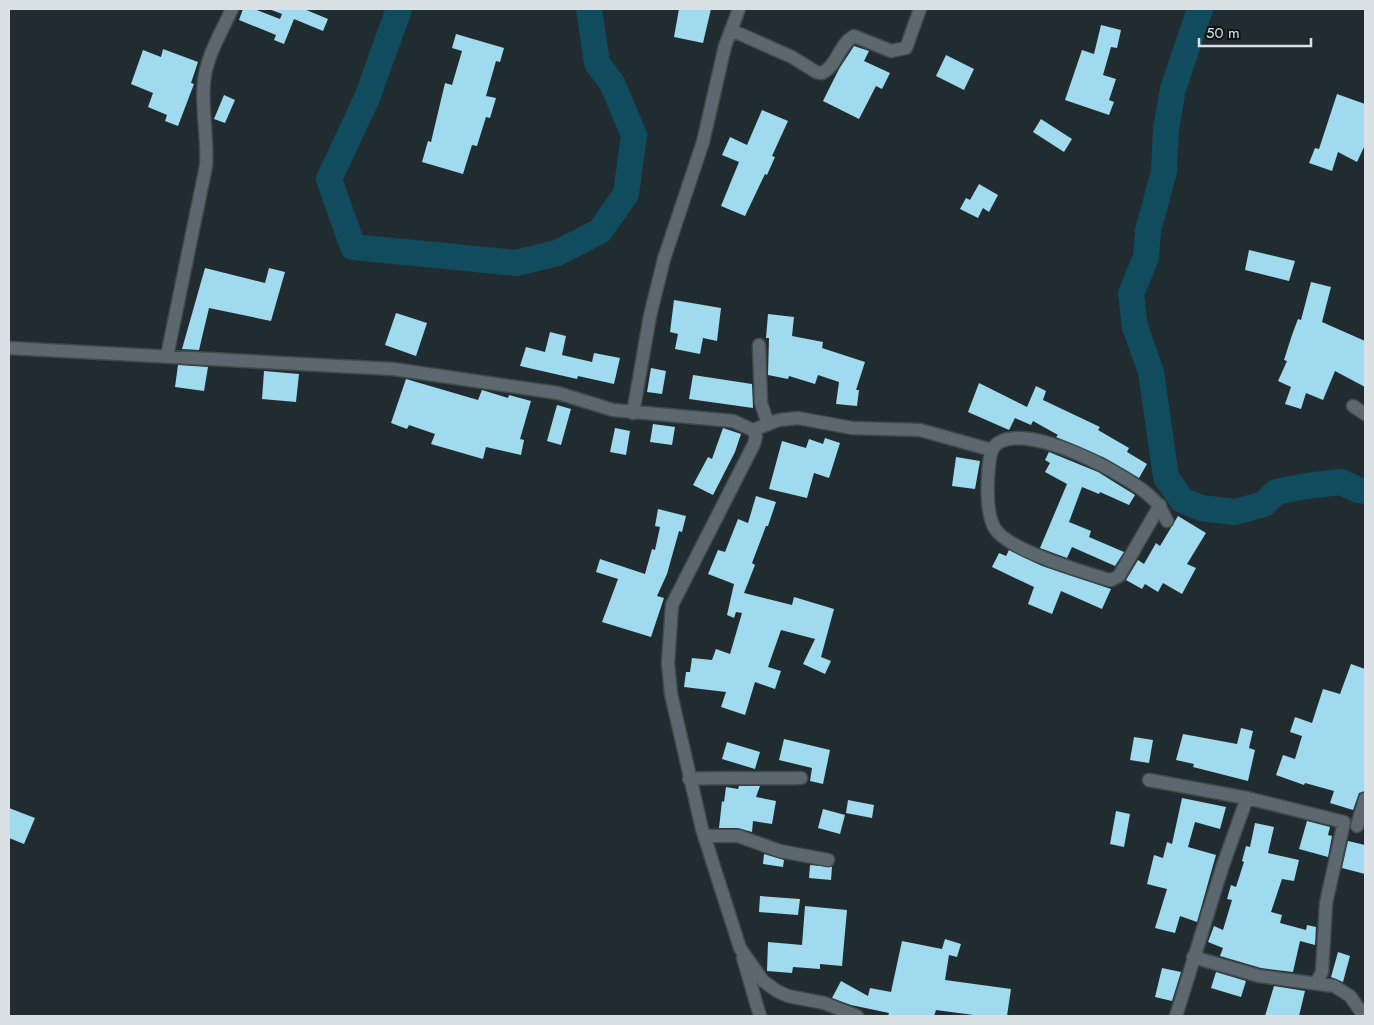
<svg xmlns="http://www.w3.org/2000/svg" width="1374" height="1025" font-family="Jost,sans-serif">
<rect width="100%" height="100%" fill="#212c30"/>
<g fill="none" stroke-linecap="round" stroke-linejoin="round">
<path stroke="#104c5d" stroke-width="26" d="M399,9L367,98L329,179L353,247L516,263L557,253L600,231L626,194L634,135L612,83L597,63L589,9
M1200,9L1173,89L1166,129L1164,171L1148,231L1146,257L1131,294L1135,327L1151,372L1166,477L1182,500L1201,508L1235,512L1264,504L1276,492L1306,486L1341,482L1358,490L1365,491"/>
</g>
<path fill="#a0daee" d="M243,9H254L280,19L282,14L269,9H304L328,19L323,31L294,19L284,44L274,40L276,35L239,20Z
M679,9H711L703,43L674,37Z
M1101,25L1121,30L1117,48L1111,47L1103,75L1116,79L1109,100L1114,102L1109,115L1065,100L1082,50L1094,54Z
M456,34L504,48L500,62L496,61L486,96L496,98L490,118L486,117L477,146L472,145L463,174L422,162L428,141L431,142L445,83L452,85L462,51L452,48Z
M854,46L869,51L864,61L890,73L882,89L876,86L859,119L823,101L839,69Z
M163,49L198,62L191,83L194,84L178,126L165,121L167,115L148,107L153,93L131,84L143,50L161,57Z
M946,55L974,69L964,90L936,76Z
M1337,94L1365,104V145L1357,162L1338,152L1332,171L1309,163L1315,148L1319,149Z
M224,95L235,100L225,123L214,119Z
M762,110L788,121L772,156L775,157L767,175L765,174L745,216L721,206L739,162L722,155L730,137L747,145Z
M1041,119L1072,139L1064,152L1033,132Z
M979,184L998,195L989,212L983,208L978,218L960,209L966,198L970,200Z
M1249,250L1295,261L1289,281L1245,270Z
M205,268L265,283L269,268L285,272L271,321L209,308L199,350L182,349Z
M1311,282L1331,287L1322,322L1365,341V387L1335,371L1323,400L1306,393L1301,409L1285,404L1291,387L1278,381L1287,361L1284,360L1292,335L1298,319L1301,320Z
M674,300L721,308L717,341L703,338L700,354L675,349L678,334L670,332Z
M396,313L427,323L416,356L385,345Z
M768,314L794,317L792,336L823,342L822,348L865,362L856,390H859L857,406L836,404L839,382L818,375L815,384L789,376L788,379L768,375L769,338H766Z
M550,332L566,336L562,355L592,362L594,353L620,358L614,384L578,376L577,379L520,366L526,347L545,352Z
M178,365L208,367L204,391L175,387Z
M651,368L666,371L662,394L647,392Z
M264,371L299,374L296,402L262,399Z
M693,375L752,384L753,408L689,399Z
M406,379L478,400L482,390L508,398L509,395L531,401L520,439L524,440L521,455L486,447L483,459L431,444L435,434L409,425L407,429L391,423Z
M979,383L1027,407L1036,386L1046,391L1043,400L1100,427L1098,430L1129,448L1127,452L1147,464L1139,478L1105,458L1056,437L1058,435L1033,421L1031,425L1015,418L1009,430L968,412Z
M557,405L571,409L561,445L547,441Z
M653,424L675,427L672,445L650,442Z
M615,428L630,431L626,455L610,452Z
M723,428L741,434L735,452L713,495L693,485L708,457L712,459Z
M825,438L840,443L829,478L814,473L807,498L769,489L782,441L806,448L809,439L823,444Z
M1049,452L1098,472L1135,495L1129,505L1100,492L1099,494L1082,487L1069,522L1091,531L1089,537L1124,552L1115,566L1072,547L1067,558L1040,548L1067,484L1045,472L1050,463L1045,460Z
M956,457L980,461L975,489L952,486Z
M756,496L776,502L768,526H766L752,563L755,565L744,593L792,605L794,597L834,609L821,657L831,661L825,674L803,664L815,639L781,630L768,667L781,671L775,689L755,682L745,715L721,707L726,692L684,687L686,672H690L692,658L712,660L716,649L730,654L742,613L736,612L734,618L727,615L734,584L708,574L718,550L725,552L738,519L748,523Z
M658,509L686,516L682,532L679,531L667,574L657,596L664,598L651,637L602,622L618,579L596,572L600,559L645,574L652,549L655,550L660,527L655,526Z
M1178,516L1206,533L1187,564L1196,568L1182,594L1163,583L1158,592L1145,584L1142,589L1126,580L1138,560L1144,564L1156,543L1160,546Z
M1009,550L1042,566L1111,589L1102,609L1061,591L1052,614L1028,604L1034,587L992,567L999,553L1006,556Z
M1351,664L1365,669V791L1359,793L1353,810L1330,803L1334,791L1305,783L1304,785L1276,775L1283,755L1295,759L1302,736L1290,732L1295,717L1312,723L1323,689L1340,694Z
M1241,728L1253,731L1249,748L1255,750L1248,781L1193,767L1194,764L1176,760L1183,734L1237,744Z
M1134,737L1153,740L1149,763L1130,760Z
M784,739L830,750L823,784L810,781L812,768L779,760Z
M727,742L760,752L755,769L722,759Z
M739,786H760L756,797L776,801L772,824L753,821L752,832L738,828H719L722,801L724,802L726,787L738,789Z
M1182,798L1226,807L1220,829L1195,822L1188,847L1216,855L1197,922L1180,916L1175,933L1155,928L1167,889L1147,884L1154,855L1163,858L1167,842L1172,844Z
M848,800L874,805L872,818L846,813Z
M9,808L35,818L24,844L9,838Z
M823,809L845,815L840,834L818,828Z
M1116,811L1130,814L1124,847L1110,844Z
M1307,821L1330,827L1328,835L1332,836L1328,857L1299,849Z
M1255,823L1274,827L1268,853L1299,860L1294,881L1282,879L1271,912L1282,915L1280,923L1306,930L1307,925L1316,927L1315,945L1300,941L1293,972L1261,968L1220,956L1223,948L1208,942L1214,926L1223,930L1232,900L1227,899L1231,885L1236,887L1244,862L1242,861L1246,846L1250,847Z
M1348,841L1365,845V874L1342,868Z
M764,854L784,860L783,867L763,864Z
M810,865L832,867L831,880L809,878Z
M760,896L800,899L798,915L759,912Z
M805,906L847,910L842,966L820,964V969L793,967L792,973L767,971L768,942L802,945Z
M945,939L961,944L957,957L949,955L945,980L1011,989L1007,1016H981L936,1010L934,1016H888L889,1013L851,1005L832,998L841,981L868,996L870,988L891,992L902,941L942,949Z
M1338,952L1350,956L1343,982L1331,977Z
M1162,968L1181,972L1172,1001L1155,997Z
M1216,972L1246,981L1241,997L1211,988Z
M1274,986L1305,991L1299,1016H1265Z"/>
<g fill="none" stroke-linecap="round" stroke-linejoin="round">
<defs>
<path id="minor" d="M731,30L792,57L816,72L822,73C838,65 839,44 854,36L891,51L906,48L920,9
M759,345L761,403L768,424
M9,348L393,369L558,393L613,410L733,421L753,430L756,436L754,444L672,605L668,663L671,694L702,829L740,948L763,981L777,991L788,996L824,1003L857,1016
M167,356L206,166C208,137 201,109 204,81C207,55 222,31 232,9
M1353,406L1365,414
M633,413L650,316L664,259L703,142L725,46L739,9
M753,430L779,420L798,418L852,428L920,430L992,450
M1160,505L1119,576L1111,580L1106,579C1081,571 1006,550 994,527C987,513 987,494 988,478C989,468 988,449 998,443C1030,422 1129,475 1153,499C1160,505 1163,513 1167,521
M689,779C727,777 763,779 801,778
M1149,780L1247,798L1344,822L1326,903L1322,972L1316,983
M1357,826L1365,799
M704,836H738L780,851L828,860
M1193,957L1259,976L1334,986L1350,996L1364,1016
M743,958L760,1016
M1176,1016L1222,868L1247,798"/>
</defs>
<use href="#minor" stroke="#404a4d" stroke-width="15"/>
<use href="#minor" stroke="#5c686d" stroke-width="12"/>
</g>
<rect width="1374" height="1025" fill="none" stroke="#dae1e4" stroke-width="20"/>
<path d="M1199 38v8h112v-8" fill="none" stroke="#dae1e4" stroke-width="2.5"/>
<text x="1206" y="38" font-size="15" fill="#dae1e4" stroke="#0f1416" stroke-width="4" paint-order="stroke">50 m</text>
</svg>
